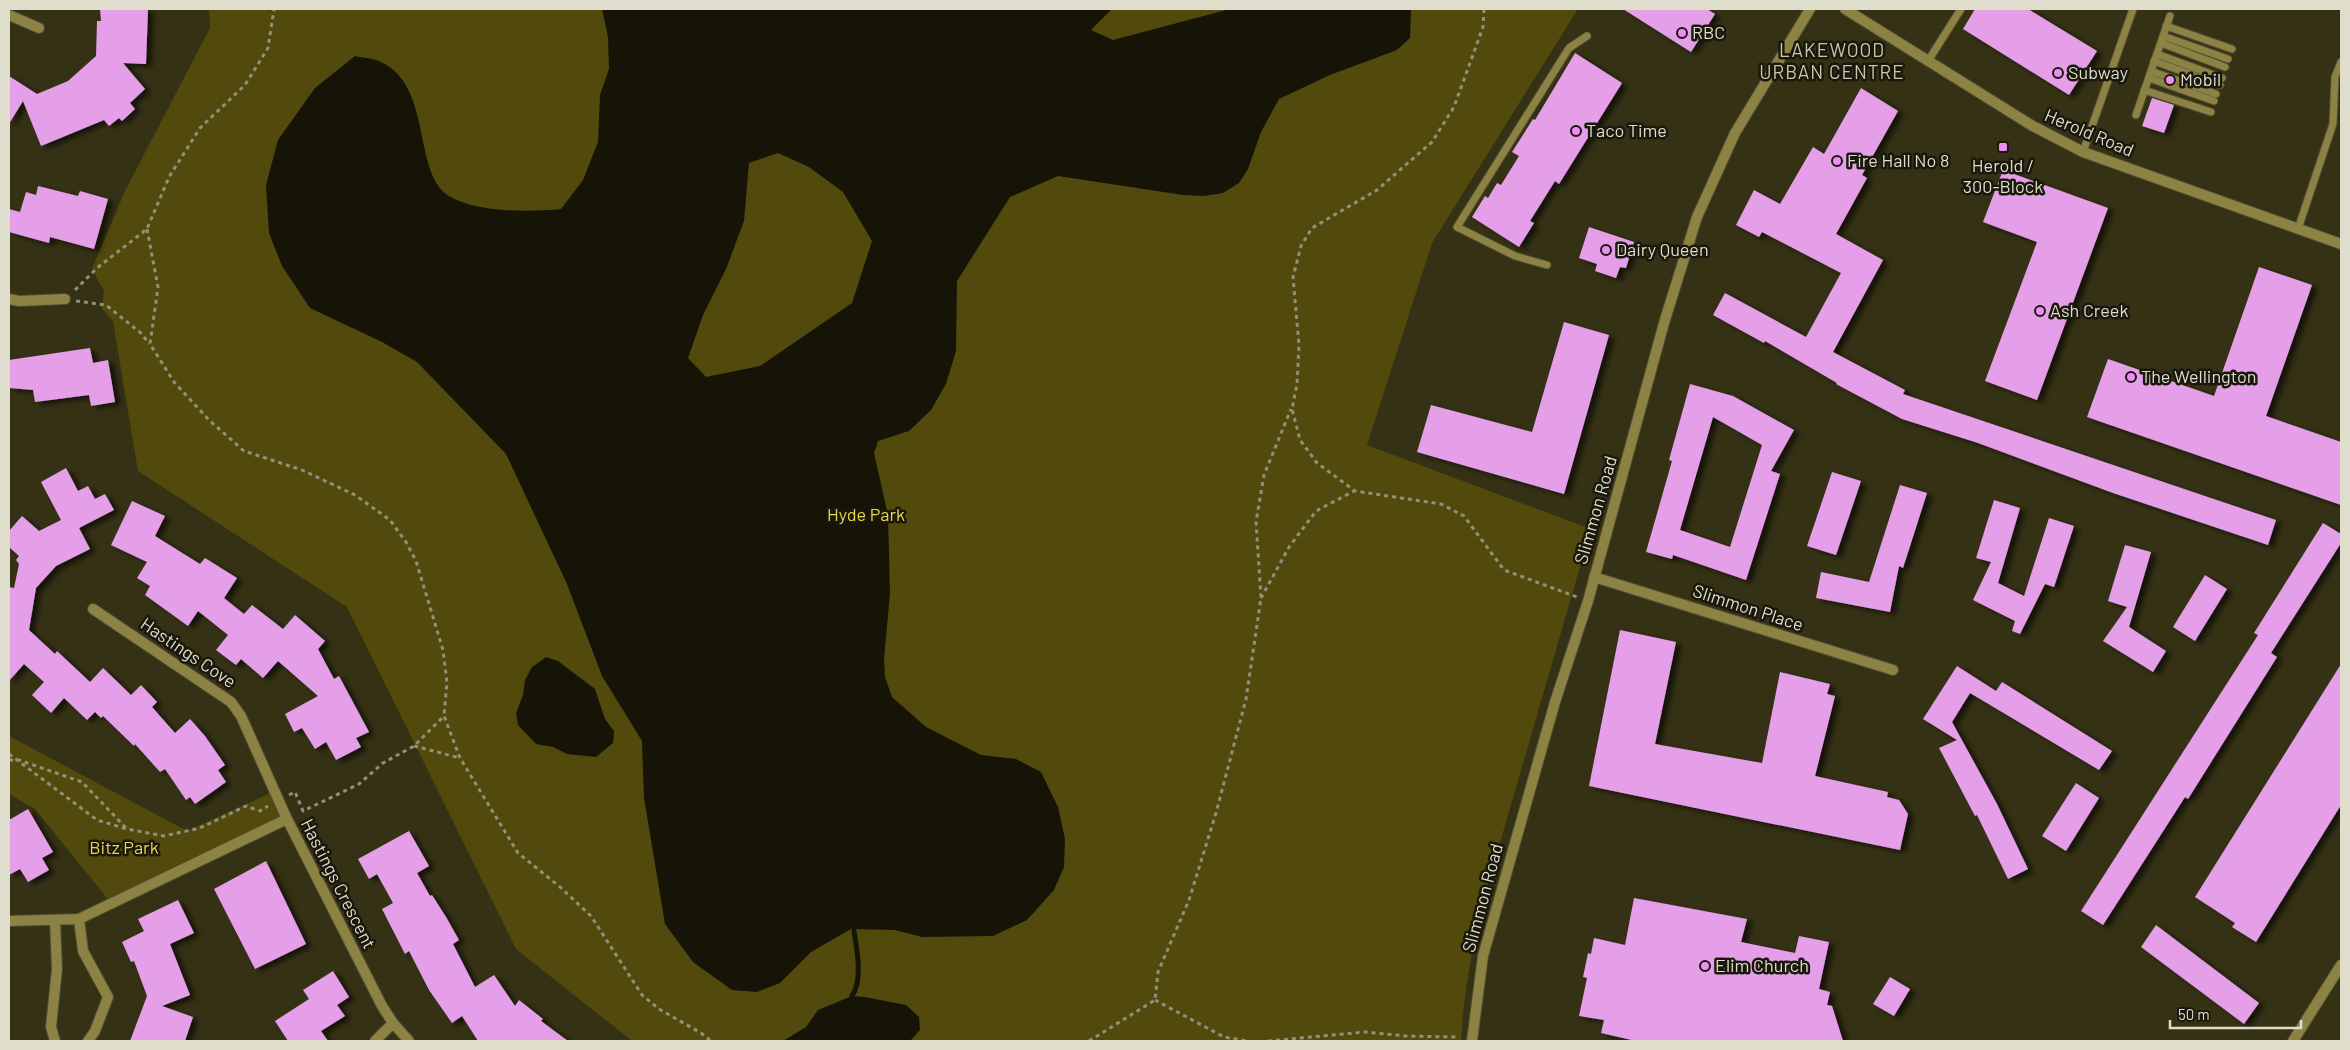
<svg xmlns="http://www.w3.org/2000/svg" width="2350" height="1050" font-family="Barlow,sans-serif">
<defs>
<filter id="shadow"><feDropShadow dx="5.5" dy="3" stdDeviation="2.5" flood-color="#0009"/></filter>
</defs>
<rect width="100%" height="100%" fill="#353115"/>
<path fill="#524a0c" d="M209,9H1578L1432,243L1367,445L1591,529L1486,891C1473,941 1464,990 1461,1041H632L516,949L347,607L138,471L113,321L102,309L104,291L92,269L125,191L210,28Z
M9,736L187,831L275,791L287,819L111,903L35,809L9,794Z"/>
<path fill="#161407" fill-rule="evenodd" d="M602,9H1112L1091,30L1113,40L1230,9H1411L1410,38L1397,50L1330,75L1279,99L1261,132L1248,169L1239,183L1223,193L1204,196L1183,195L1058,176L1010,197L957,281L956,351L946,384L931,410L909,431L878,441L874,453L888,515L890,593L884,659L885,677L892,697L926,727L981,755L1016,759L1041,772L1058,807L1065,839L1064,867L1054,890L1027,920L993,936L922,937L895,930L851,929L811,952L780,983L757,992L732,990L693,962L665,924L644,798L642,741L602,676L567,584L506,454L417,362L382,342L310,308L282,266L269,233L266,185L278,140L315,88L355,56C363,58 374,58 381,62C433,86 412,173 449,196C477,213 529,212 561,209L583,180L598,142L600,95L609,69L608,37ZM778,153L809,167L843,192L872,241L852,303L760,366L706,377L688,358L703,315L726,269L744,221L749,163Z
M546,657L558,661L595,689L605,719L614,731L613,743L596,757L567,754L553,747L536,744L518,725L516,713L523,695L525,680L532,667Z
M852,996L865,997L906,1005L919,1017L920,1030L910,1041H783L806,1027L818,1010Z"/>
<g fill="none" stroke-linecap="round" stroke-linejoin="round">
<path stroke="#161407" stroke-width="5" d="M852,996C863,980 857,950 854,931"/>
</g>
<path fill="#e59fe8" fill-rule="evenodd" filter="url(#shadow)" d="M100,9H148L146,64L123,63L145,89L130,103L135,109L122,121L119,118L109,126L104,120L41,146L23,101L9,124V76L37,94L68,81L96,56L97,21H101Z
M1623,9H1707L1715,14L1691,52Z
M1975,9H2028L2097,51L2069,95L1963,29Z
M1575,53L1622,83L1559,184L1555,181L1530,221L1534,223L1519,247L1472,217L1485,196L1488,198L1497,183L1501,185L1519,156L1512,152L1533,119L1535,120Z
M1861,88L1898,111L1862,175L1867,178L1836,234L1883,260L1833,352L1905,390L1903,394L2276,520L2268,545L2113,493L1978,443L1902,419L1836,384L1837,383L1765,341L1764,343L1713,315L1725,293L1806,337L1841,273L1762,232L1759,237L1736,225L1754,190L1780,204L1813,147L1824,154Z
M2152,98L2174,105L2164,133L2142,126Z
M2003,170L2108,208L2037,400L1985,381L2037,242L1983,222Z
M38,186L78,196L80,191L108,199L94,249L50,237L49,243L9,232V209L20,212L26,192L36,195Z
M1589,227L1634,242L1626,268L1620,267L1616,278L1595,271L1597,264L1579,258Z
M2259,267L2312,285L2266,416L2341,442V505L2087,417L2108,359L2214,396Z
M1564,322L1609,335L1564,494L1417,452L1431,405L1532,432Z
M90,348L93,363L108,360L115,402L91,406L89,395L35,402L33,390L9,388V360Z
M1690,384L1733,396L1794,430L1771,471L1780,474L1746,580L1673,555L1672,559L1646,552L1672,461L1669,460ZM1713,417L1762,445L1730,547L1680,530Z
M66,468L78,491L88,486L95,499L105,494L114,510L79,528L90,549L56,566L36,588L29,630L55,654L57,651L90,682L103,668L131,695L141,685L157,702L152,707L175,733L190,719L205,736L225,765L218,770L226,782L195,804L190,797L186,800L165,769L160,772L135,744L134,746L103,716L101,718L95,712L87,720L64,698L51,713L32,695L44,682L24,664L9,681V587L14,588L19,564L16,560L19,556L9,547V531L22,516L39,531L61,520L41,482Z
M1832,472L1861,481L1836,555L1807,546Z
M1900,485L1927,493L1903,568L1899,566L1890,612L1816,598L1821,572L1869,582Z
M1994,500L2020,508L1998,583L2024,596L2049,518L2074,526L2054,587L2045,584L2020,634L2012,631L2015,621L1973,600L1991,562L1976,558Z
M132,501L165,516L155,536L200,564L205,558L237,578L224,598L244,614L252,605L283,629L295,615L325,641L318,649L334,679L339,676L369,732L356,738L361,747L336,760L326,742L315,749L302,728L294,732L285,714L318,696L278,661L263,678L241,659L236,665L216,650L228,635L198,611L188,626L145,595L150,586L137,578L147,562L111,545Z
M2323,523L2341,534V543L2271,653L2277,657L2188,799L2185,797L2103,925L2081,911L2258,635L2254,633Z
M2125,545L2151,552L2129,627L2166,651L2153,672L2103,641L2127,607L2108,601Z
M2205,575L2227,589L2195,641L2173,627Z
M1620,630L1676,642L1655,744L1762,763L1780,672L1830,684L1827,694L1835,696L1815,776L1888,792L1887,797L1899,800L1908,814L1900,850L1589,786Z
M2341,664V805L2256,942L2232,927L2235,923L2195,897Z
M1957,666L1996,691L2002,682L2112,751L2099,770L1970,693L1952,722L1997,804L2028,869L2008,879L1977,815L1975,816L1939,748L1957,740L1923,719Z
M2076,783L2099,798L2066,851L2042,836Z
M28,809L53,852L42,858L49,870L28,882L20,869L9,875V820Z
M409,831L429,866L417,873L430,896L432,895L446,917L459,940L453,944L475,987L494,975L515,1006L519,1000L543,1019L541,1021L568,1041H478L462,1016L452,1023L429,990L409,951L405,954L382,909L393,903L377,874L369,879L358,859Z
M266,861L306,944L255,969L214,889Z
M1634,898L1747,919L1741,942L1795,953L1799,936L1829,942L1819,989L1830,992L1827,1005L1832,1006L1843,1041H1636L1601,1033L1604,1020L1579,1016L1587,978L1583,977L1588,953L1591,954L1594,938L1625,945Z
M178,900L194,933L170,944L190,995L162,1006L193,1017L185,1041H130L147,996L134,961L131,962L122,942L144,931L138,919Z
M2156,925L2259,1003L2244,1024L2141,947Z
M333,971L349,997L337,1005L345,1016L321,1031L328,1041H288L275,1021L309,999L303,990Z
M1890,977L1910,989L1894,1016L1873,1004Z"/>
<g fill="none" stroke-linecap="round" stroke-linejoin="round">
<defs>
<path id="service" d="M2166,26L2232,49
M2163,36L2228,59
M2161,43L2225,67
M2157,54L2222,78
M1928,61L1961,9
M2154,61L2220,85
M2151,71L2216,94
M2149,78L2214,101
M2144,90L2211,112
M2136,115L2170,16
M2083,152L2133,9
M2298,229L2333,124L2335,77L2341,62
M1547,265L1515,256L1457,227L1569,48L1587,36"/>
<path id="minor" d="M1845,9L2031,125L2083,152L2341,244
M9,15L39,28
M9,299L19,301L65,299
M1594,577L1893,670
M93,609L231,702L241,716L287,819
M79,919L83,951L108,997L95,1031L88,1041
M9,921L79,919L287,819L382,1006L393,1023L409,1041
M55,1041L51,1027L57,969L55,921
M375,1041L393,1023
M2293,1041L2341,965"/>
<path id="tertiary" d="M1472,1041L1483,956L1555,702L1588,601L1664,323L1697,217L1735,133L1810,9"/>
</defs>
<use href="#service" stroke="#504d32" stroke-width="9"/>
<use href="#minor" stroke="#504d32" stroke-width="12"/>
<use href="#tertiary" stroke="#504d32" stroke-width="12"/>
<path stroke="#92907a" stroke-width="3" stroke-dasharray="4 4" stroke-linecap="butt" d="M1484,9L1483,27L1454,107L1432,142L1377,190L1312,228L1301,246L1293,277L1299,345L1297,384L1292,409L1300,440L1317,463L1355,491L1441,504L1464,516L1504,570L1577,597
M147,229L158,287L150,344L174,382L209,420L244,451L302,470L355,495L390,520L406,542L416,561L443,650L447,682L444,716
M75,290L97,268L147,229L169,177L200,128L245,85L268,48L274,9
M76,301L106,305L142,334L149,344
M1261,598L1289,547L1316,511L1354,491
M414,746L460,758
M9,754L97,820L127,829L164,836L200,828L246,806L260,811L268,806
M9,760H19L82,782L127,829
M289,795L295,792L303,811L359,784L383,763L414,746L444,716L460,758L518,853L560,887L591,916L642,995L659,1009L701,1033L711,1041
M1155,1000L1224,1037L1247,1041
M1089,1041L1155,1000L1158,972L1189,900L1216,813L1246,699L1261,598L1256,522L1264,475L1291,409
M1268,1041L1365,1032L1406,1036L1459,1037"/>
<use href="#service" stroke="#8b8244" stroke-width="7"/>
<use href="#minor" stroke="#8b8244" stroke-width="10"/>
<use href="#tertiary" stroke="#8b8244" stroke-width="10"/>
</g>
<g fill="#f08bf5" stroke="#1a180c" stroke-width="2">
<circle cx="1682" cy="33" r="5"/>
<circle cx="2058" cy="73" r="5"/>
<circle cx="2170" cy="80" r="5"/>
<circle cx="1576" cy="131" r="5"/>
<rect x="1998" y="142" width="10" height="10" rx="2.5"/>
<circle cx="1837" cy="161" r="5"/>
<circle cx="1606" cy="250" r="5"/>
<circle cx="2040" cy="311" r="5"/>
<circle cx="2131" cy="377" r="5"/>
<circle cx="1705" cy="966" r="5"/>
</g>
<g text-anchor="middle" stroke-width="5" stroke-linejoin="round" paint-order="stroke">
<g font-size="18" fill="#dfddcc" stroke="#1a180c" text-anchor="start">
<text x="1692" y="39">RBC</text>
<text x="2068" y="79">Subway</text>
<text x="2180" y="86">Mobil</text>
<text x="1586" y="137">Taco Time</text>
<text x="1847" y="167">Fire Hall No 8</text>
<text x="2003" y="172" text-anchor="middle">Herold /<tspan x="2003" dy="21">300-Block</tspan></text>
<text x="1616" y="256">Dairy Queen</text>
<text x="2050" y="317">Ash Creek</text>
<text x="2141" y="383">The Wellington</text>
<text x="1715" y="972">Elim Church</text>
</g>
<g font-size="18" fill="#dfddcc" stroke="#1a180c">
<text transform="translate(2089 133) rotate(23)" y="6">Herold Road</text>
<text transform="translate(1596 510) rotate(-74)" y="6">Slimmon Road</text>
<text transform="translate(1748 608) rotate(18)" y="6">Slimmon Place</text>
<text transform="translate(188 653) rotate(34)" y="6">Hastings Cove</text>
<text transform="translate(338 884) rotate(63)" y="6">Hastings Crescent</text>
<text transform="translate(1483 898) rotate(-75)" y="6">Slimmon Road</text>
</g>
<g font-size="18" fill="#e9d64b" stroke="#1a180c">
<text x="866" y="521">Hyde Park</text>
<text x="124" y="854">Bitz Park</text>
</g>
<g font-size="19" letter-spacing="1" fill="#cbc7a6" stroke="#1a180c">
<text x="1832" y="57">LAKEWOOD<tspan x="1832" dy="22">URBAN CENTRE</tspan></text>
</g>
</g>
<rect width="2350" height="1050" fill="none" stroke="#dfddcc" stroke-width="20"/>
<path d="M2170 1020v8h131v-8" fill="none" stroke="#dfddcc" stroke-width="2.5"/>
<text x="2178" y="1020" font-size="15" fill="#dfddcc" stroke="#1a180c" stroke-width="4" paint-order="stroke">50 m</text>
</svg>
